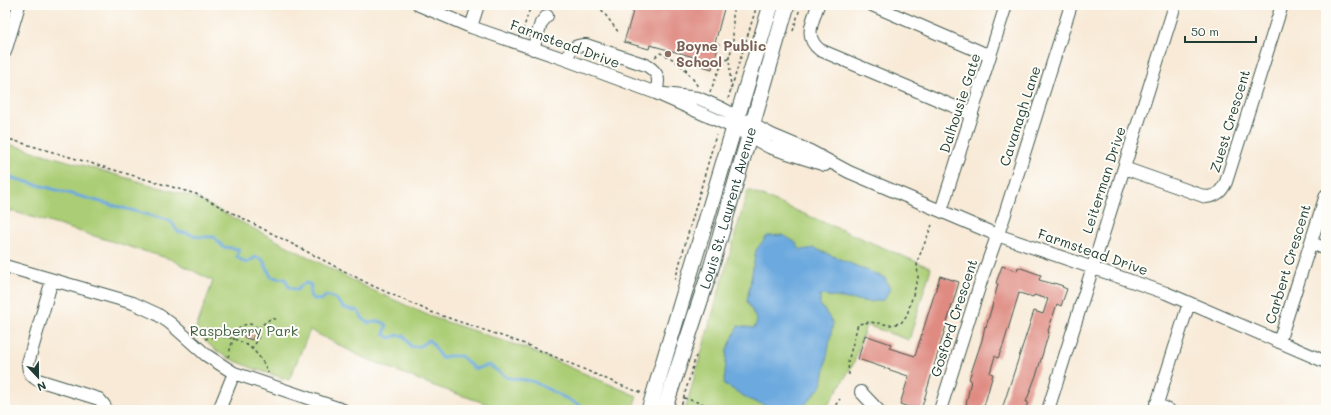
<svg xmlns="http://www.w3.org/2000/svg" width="1331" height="415" font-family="Mali,sans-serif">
<rect width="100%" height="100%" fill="#fdfcf7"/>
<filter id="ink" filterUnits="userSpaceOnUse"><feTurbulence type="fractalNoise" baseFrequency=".025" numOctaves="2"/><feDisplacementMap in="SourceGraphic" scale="8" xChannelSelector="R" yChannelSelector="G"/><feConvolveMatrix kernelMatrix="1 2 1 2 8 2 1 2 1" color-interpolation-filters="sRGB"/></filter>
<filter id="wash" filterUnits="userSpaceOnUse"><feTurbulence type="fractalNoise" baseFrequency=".012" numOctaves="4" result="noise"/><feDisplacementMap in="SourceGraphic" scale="16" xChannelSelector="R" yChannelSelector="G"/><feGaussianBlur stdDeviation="0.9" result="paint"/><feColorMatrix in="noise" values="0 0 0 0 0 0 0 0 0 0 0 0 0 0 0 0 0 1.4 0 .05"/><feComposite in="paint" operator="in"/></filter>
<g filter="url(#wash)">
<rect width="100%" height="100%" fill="#f8ead7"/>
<path fill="#abcd75" stroke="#658554" d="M5,143L193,197L368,288L432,317L525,348L637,396L632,410H505L434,386L362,357L310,330L289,380L252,368L226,357L214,349L195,331L213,281L170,259L5,209Z
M748,190L931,268L909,340L866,325L854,363L825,410H685Z"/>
<path fill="#6ca9de" stroke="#467389" d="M783,235L795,242L801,250L814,248L885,278L890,289L884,300L870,302L820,295V304L833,323L822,385L802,408L796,410H779L750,400L724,384L727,350L738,326L754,328L757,321L747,301L756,250L767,236Z"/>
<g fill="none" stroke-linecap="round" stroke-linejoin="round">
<path stroke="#6ca9de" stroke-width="3" d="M5,176L171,221L178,232L187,233L199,237H214L223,247L239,249L237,257L246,263L256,257L263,260L271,277L285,279L289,287L297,290L300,286L306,283L311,285L310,295L313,299L321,300L327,295L336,299L344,308L358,311L363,319L369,323L380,321L387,325L384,334L390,338L398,335L404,336L411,347L420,346L429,340L435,347L441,358L448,356H461L475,369L489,365L508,378L532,381L589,410"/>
</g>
<g id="blocks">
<path fill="#df8b82" d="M635,5H725L715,43L719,44L712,69L692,63L694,57L650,45L649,49L624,42Z
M1002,266L1017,271L1018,267L1041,275L1039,280L1054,284V283L1063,286L1062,287L1067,289L1061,306L1057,304L1048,331L1049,332L1037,373L1026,402H1028L1025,410H1007L1002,409L1034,311L1043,314L1048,299L1034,295L1033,297L1019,293L1003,346L998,358L995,356L990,373L993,374L983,410H965L971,380L969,379L982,340L985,326L986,327L991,310L998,284L996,283Z
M940,276L959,282L929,383L921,410H917L900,404L909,376H908L858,359L865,335L891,344L889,348L915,356Z
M247,330L255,333L252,340L244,337Z"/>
</g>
</g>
<g filter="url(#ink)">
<use href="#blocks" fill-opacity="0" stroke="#40574c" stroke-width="1"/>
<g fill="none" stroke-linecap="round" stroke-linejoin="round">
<defs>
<path id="minor" d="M419,5L471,27L567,60L656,93L735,128L769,147L825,165
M818,5C813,21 803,37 820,50L972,114
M872,5L990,56
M471,27L478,5
M533,49L541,23L547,16
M5,52L19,5
M567,60C569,49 574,45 586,45L646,65C659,73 660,79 656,93
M656,93L698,98L721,108L772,135L810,151L849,172L997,235L1166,293L1326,362
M1124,168L1206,197C1217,196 1221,192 1226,182L1282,5
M941,211L1006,5
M1312,243L1326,249
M5,266L133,303L157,314L170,323L206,355L234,373L343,410
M52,280L28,363C28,371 30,376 38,380L99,399L104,405L106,410
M1279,342L1326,195
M861,392L878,410
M1156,404L1169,410
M219,410L234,373
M940,410L982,278L1004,217L1071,5
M1048,410L1175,5
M1155,410L1189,303"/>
<g id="major">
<path d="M649,410L771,5"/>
<path id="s1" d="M664,410L711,268L787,5"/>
</g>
</defs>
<use href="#minor" stroke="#40574c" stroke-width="14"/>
<use href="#major" stroke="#40574c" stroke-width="17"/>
<path stroke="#40574c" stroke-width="1.5" stroke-dasharray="3 3" stroke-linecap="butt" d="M598,5L619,33
M523,30L531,5
M793,31L801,5
M655,57L660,53C676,58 690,73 698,87
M686,71L689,58
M731,89L729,57L733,45V10
M710,92L719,70L729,57
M728,99L757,5
M5,138L196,194L373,286L431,312L525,344L625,387L642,393
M675,280L716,135
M258,328L270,319H277
M205,339C233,331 258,346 268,373
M228,357C232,344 236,319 254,325L259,330L258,340L252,348
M849,375L848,362L858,324L870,322L890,325L896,324L901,323L907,315L918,278L917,262L932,225
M684,398L723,410
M680,410L696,356
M832,410L840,399"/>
<use href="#minor" stroke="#fff" stroke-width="12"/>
<use href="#major" stroke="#fff" stroke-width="15"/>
</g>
</g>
<circle fill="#8d6e63" stroke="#fdfcf7" stroke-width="1.5" cx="668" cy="54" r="4"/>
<g text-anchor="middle" stroke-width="4" stroke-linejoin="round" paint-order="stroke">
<g font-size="14" fill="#1f3d34" stroke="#fdfcf7">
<text transform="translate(565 44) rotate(20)" y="5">Farmstead Drive</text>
<text transform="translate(960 103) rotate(-72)" y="5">Dalhousie Gate</text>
<text transform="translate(1020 116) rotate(-72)" y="5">Cavanagh Lane</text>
<text transform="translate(1230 121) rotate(-73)" y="5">Zuest Crescent</text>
<text transform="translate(1104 180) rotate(-72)" y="5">Leiterman Drive</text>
<text dy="5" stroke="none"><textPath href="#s1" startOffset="212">Louis St. Laurent Avenue</textPath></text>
<text transform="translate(1093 252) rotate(19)" y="5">Farmstead Drive</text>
<text transform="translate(1288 264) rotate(-73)" y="5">Carbert Crescent</text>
<text transform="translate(954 318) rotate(-72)" y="5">Gosford Crescent</text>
</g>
<g font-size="14" font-weight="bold" fill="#785e54" stroke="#fdfcf7" text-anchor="start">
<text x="676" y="51">Boyne Public<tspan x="676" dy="16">School</tspan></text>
</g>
<g font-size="14" fill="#426144" stroke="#fdfcf7">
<text x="244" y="336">Raspberry Park</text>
</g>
</g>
<rect width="1331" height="415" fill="none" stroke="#fdfcf7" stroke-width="20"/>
<g transform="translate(38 377) rotate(158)" stroke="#fdfcf7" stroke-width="3" paint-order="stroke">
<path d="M0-3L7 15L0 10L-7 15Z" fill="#1f3d34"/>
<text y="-6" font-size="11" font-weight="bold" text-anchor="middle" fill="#1f3d34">N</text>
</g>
<path d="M1185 36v6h71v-6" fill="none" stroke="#1f3d34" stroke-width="2"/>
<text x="1191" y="36" font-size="12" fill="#1f3d34" stroke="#fdfcf7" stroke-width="3" paint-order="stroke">50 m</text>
</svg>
